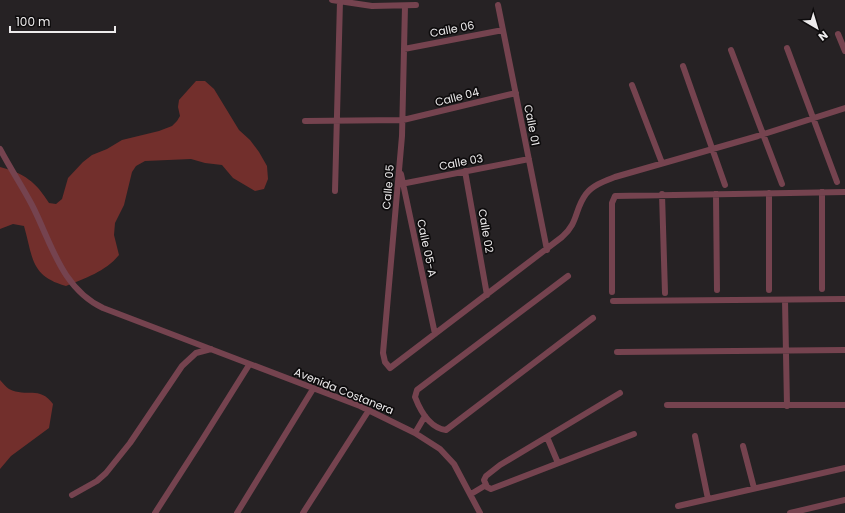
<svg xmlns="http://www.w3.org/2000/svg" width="845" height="513" font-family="Poppins,sans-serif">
<rect width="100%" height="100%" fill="#262224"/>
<path fill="#722f2c" d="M196,81H205L214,89L239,130L250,140L259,152L267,166L268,179L264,189L255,191L233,178L222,165L205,163L191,159L145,161L136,166L132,172L124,205L115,223L114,235L119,255C105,272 85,278 66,286C30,276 33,257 24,226L13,224L0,229V167C24,173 36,182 49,203L56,204L62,199L68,178L83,162L92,155L107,149L122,140L159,131L172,126L177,121L180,116L178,107L179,100Z
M0,380C3,383 6,387 9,389C27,398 39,385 53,404L49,428L11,456L0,469Z"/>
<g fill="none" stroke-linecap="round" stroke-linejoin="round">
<path stroke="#75434f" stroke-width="6" d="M332,0L372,6L416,5
M498,5L547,250
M405,6L402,136L383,353L385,362L390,368L562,237C579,222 574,210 586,194C593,185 605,181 615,177L758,136L845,108
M838,34L845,51
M787,48L837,182
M404,49L503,30
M731,50L782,184
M683,66L725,185
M632,85L662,163
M305,121L403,120L516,93
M0,149C10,168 22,186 32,205C51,242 61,288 103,308L360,406L415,433L440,449L454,464L480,513
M465,171L487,295
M401,174L435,334
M401,184L529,159
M335,191L340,1
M822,192V289
M769,193V290
M662,194L665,293
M716,194L717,290
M568,276L417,390L415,397C420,410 430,428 446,430L593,318
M612,292V203L615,196L845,192
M785,300L787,406
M613,301L845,299
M617,352L845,350
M620,393L500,465L486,476L484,480L487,487L491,489L634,434
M667,405H845
M415,433L425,416
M695,436L708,499
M547,437L558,463
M743,446L754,488
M471,494L486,485
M72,495L97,481L106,473L130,443L182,366L196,353L211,349
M678,506L845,468
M155,513L202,440L249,365
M237,513L313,389
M303,513L369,410
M790,513L845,500"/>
</g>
<g text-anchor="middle" stroke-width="3.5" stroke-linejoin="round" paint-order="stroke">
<g font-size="11" fill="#edebec" stroke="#0e0c0d">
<text transform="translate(452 29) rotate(-11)" y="4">Calle 06</text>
<text transform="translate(457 97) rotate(-14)" y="4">Calle 04</text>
<text transform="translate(532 125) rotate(79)" y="4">Calle 01</text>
<text transform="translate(461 162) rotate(-11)" y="4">Calle 03</text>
<text transform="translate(388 187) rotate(-85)" y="4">Calle 05</text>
<text transform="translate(486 231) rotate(80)" y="4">Calle 02</text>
<text transform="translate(427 248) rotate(78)" y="4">Calle 05-A</text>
<text transform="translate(344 391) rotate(22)" y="4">Avenida Costanera</text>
</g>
</g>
<g transform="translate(817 28) rotate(142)" stroke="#0e0c0d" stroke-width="3" paint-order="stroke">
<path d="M0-3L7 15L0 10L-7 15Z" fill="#edebec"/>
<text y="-6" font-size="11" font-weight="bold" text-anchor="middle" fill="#edebec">N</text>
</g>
<path d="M10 26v6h105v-6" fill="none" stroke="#edebec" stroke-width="2"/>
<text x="16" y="26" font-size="12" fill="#edebec" stroke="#0e0c0d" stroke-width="3" paint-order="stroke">100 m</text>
</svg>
